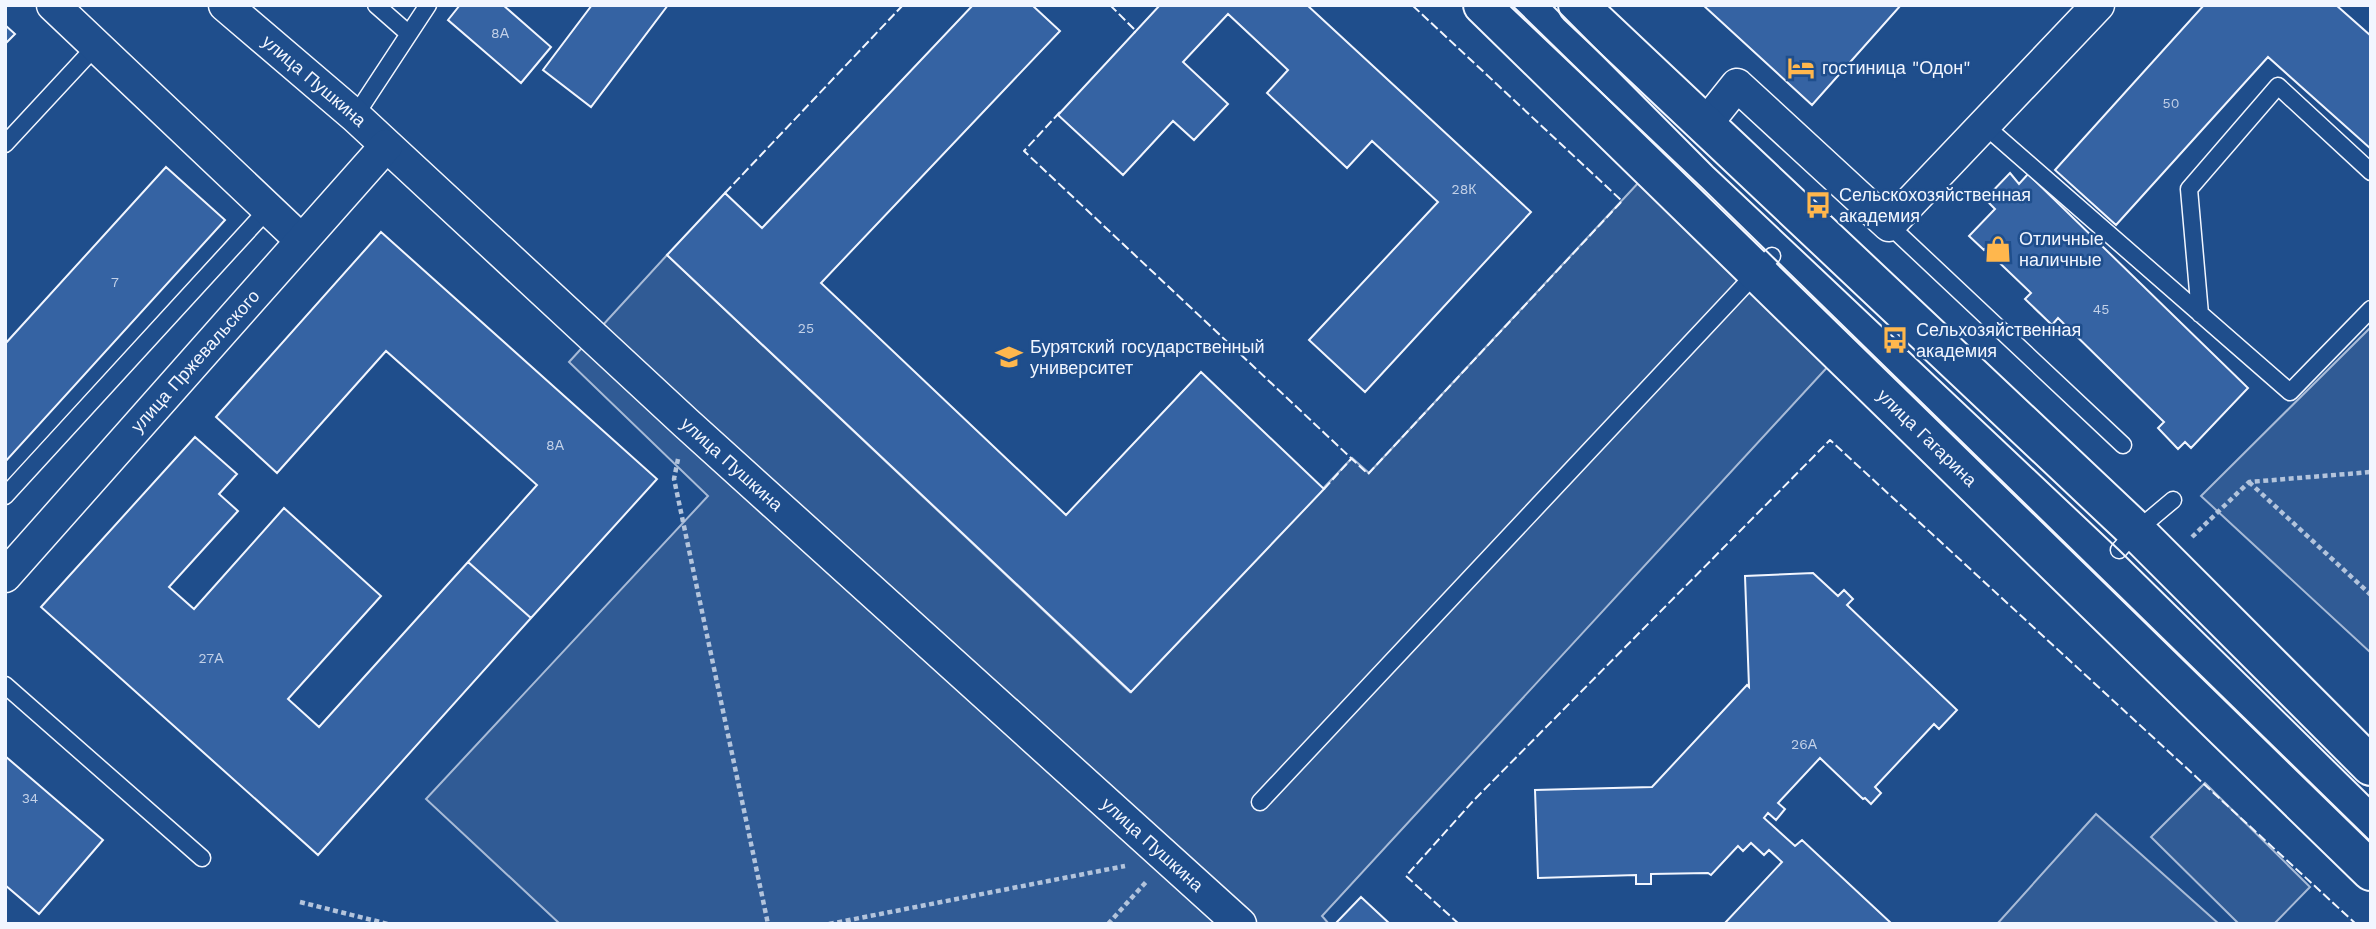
<svg xmlns="http://www.w3.org/2000/svg" width="2376" height="929" font-family="'Work Sans',sans-serif">
<rect width="100%" height="100%" fill="#1f4e8c"/>
<path fill="#305b95" stroke="#a8bbd7" stroke-width="2" d="M1640,181L1833,361L1322,916L1329,924H560L426,799L708,496L569,362L667,255L1130,692L1352,458L1369,473Z
M2371,327V653L2201,496Z
M2205,783L2310,887L2274,924H2239L2151,837Z
M2096,814L2219,924H1997Z"/>
<path fill="#3563a3" stroke="#f2f6ff" stroke-width="2" d="M460,5H503L551,47L521,83L448,20Z
M592,5H668L591,107L543,70Z
M973,5H1032L1060,31L821,283L1066,515L1201,372L1324,489L1131,692L667,255L725,193L762,228Z
M1160,5H1307L1531,212L1365,392L1309,340L1438,202L1372,141L1347,168L1267,93L1288,70L1228,14L1183,62L1228,104L1194,140L1173,121L1123,175L1058,115Z
M1703,5H1901L1812,105Z
M2204,5H2336L2371,36V149L2268,57L2116,225L2055,170Z
M5,25L15,34L5,44Z
M166,167L225,220L5,462V344Z
M2010,173L2019,184L2028,174L2248,388L2191,448L2185,442L2178,449L2158,428L2164,422L2058,318L2052,325L2025,299L2031,293L1985,249L1984,250L1969,236L1995,209L1985,199Z
M381,232L657,479L531,618L468,562L537,485L386,351L277,473L216,417Z
M195,437L237,474L219,494L238,511L169,587L194,609L284,508L381,596L288,699L319,727L468,562L531,618L318,855L41,607Z
M1813,573L1838,596L1844,590L1853,599L1847,605L1957,710L1939,729L1934,724L1875,787L1881,793L1871,804L1865,798L1863,799L1820,758L1778,803L1785,809L1776,820L1768,813L1764,818L1795,846L1802,840L1892,924H1724L1782,862L1769,850L1764,855L1751,843L1743,851L1738,846L1711,875L1708,873L1651,874V884H1636V875L1538,878L1535,790L1652,787L1747,685L1749,687L1745,576Z
M5,756L103,840L39,914L5,885Z
M1361,897L1390,924H1335Z"/>
<g fill="none" stroke-linecap="round" stroke-linejoin="round">
<defs>
<path id="service" d="M376,5L409,34
M355,116L428,5
M1984,125L2290,392L2371,309
M5,144L96,46
M1889,225L2123,445
M2200,314L2189,189L2278,86L2371,172
M5,496L268,209
M2119,550L2136,531L2173,500
M5,685L202,858
M1260,802L1772,256"/>
<g id="minor">
<path d="M53,5L301,240"/>
<path id="s1" d="M225,5L355,116L686,423L1240,924"/>
<path d="M1705,125L1737,85L1889,225L2098,5"/>
<path id="s2" d="M5,576L386,146"/>
</g>
<g id="tertiary">
<path id="s3" d="M1483,5L2371,871"/>
<path d="M1578,5L2136,531L2371,766"/>
</g>
</defs>
<use href="#service" stroke="#f2f6ff" stroke-width="19"/>
<use href="#minor" stroke="#f2f6ff" stroke-width="35"/>
<use href="#tertiary" stroke="#f2f6ff" stroke-width="42"/>
<path stroke="#b3c4dc" stroke-width="4.5" stroke-dasharray="5 3.5" stroke-linecap="butt" d="M678,459L674,479L768,924
M2249,482L2371,595
M2192,537L2249,482L2371,472
M300,902L388,924
M829,924L1125,866
M1108,924L1146,882"/>
<use href="#service" stroke="#1f4e8c" stroke-width="16"/>
<use href="#minor" stroke="#1f4e8c" stroke-width="32"/>
<use href="#tertiary" stroke="#1f4e8c" stroke-width="38"/>
<path stroke="#f2f6ff" stroke-width="2" d="M1509,5L1703,189L2371,842
M1552,5L1713,167L2119,550L2371,798"/>
<path stroke="#f2f6ff" stroke-width="2" stroke-dasharray="9 3.5" stroke-linecap="butt" d="M1110,5L1136,31L1134,33
M1060,112L1024,151L1368,474L1622,201L1412,5
M725,193L903,5
M1324,489L1352,458
M1459,924L1406,876L1474,800L1830,440L2356,924"/>
</g>
<defs>
<symbol id="hotel-bare" viewBox="-9 -9 18 18"><path d="M-6-4.5h1.5V1H6V5H4.5V3h-9V5H-6ZM-4 0a1.8 1.8 0 1 1 3.6 0ZM.5 0V-2.5h3Q6-2.5 6 0Z" fill="#ffb74d" stroke="#1f4e8c" stroke-width="2.5" paint-order="stroke"/></symbol>
<symbol id="bus-bare" viewBox="-9 -9 18 18"><path d="M-5-6H5V4H4V6H2V4H-2V6H-4V4H-5ZM-3.5-4V0h7V-4ZM-3.5 1.2v1.5H-2V1.2ZM2 1.2v1.5H3.5V1.2Z" fill="#ffb74d" stroke="#1f4e8c" stroke-width="2.5" paint-order="stroke"/></symbol>
<symbol id="shop-bare" viewBox="-9 -9 18 18"><path d="M-5-2.5h2.3a2.7 3.5 0 0 1 5.4 0H5L5.5 6h-11ZM-1.5-2.5h3a1.5 2.3 0 0 0-3 0Z" fill="#ffb74d" stroke="#1f4e8c" stroke-width="2.5" paint-order="stroke"/></symbol>
<symbol id="university-bare" viewBox="-9 -9 18 18"><path d="M0-5L7-2L0 1L-7-2ZM-4 1L0 2.5L4 1V4Q0 6-4 4Z" fill="#ffb74d" stroke="#1f4e8c" stroke-width="2.5" paint-order="stroke"/></symbol>
</defs>
<g fill-rule="evenodd">
<use href="#hotel-bare" x="1782" y="49" width="38" height="38"/>
<use href="#bus-bare" x="1799" y="186" width="38" height="38"/>
<use href="#shop-bare" x="1979" y="230" width="38" height="38"/>
<use href="#bus-bare" x="1876" y="321" width="38" height="38"/>
<use href="#university-bare" x="990" y="338" width="38" height="38"/>
</g>
<g text-anchor="middle" stroke-width="5" stroke-linejoin="round" paint-order="stroke">
<g font-size="14" fill="#c3d1e8">
<text x="500" y="38">8А</text>
<text x="2171" y="108">50</text>
<text x="1464" y="194">28К</text>
<text x="115" y="287">7</text>
<text x="2101" y="314">45</text>
<text x="806" y="333">25</text>
<text x="555" y="450">8А</text>
<text x="211" y="663">27А</text>
<text x="1804" y="749">26А</text>
<text x="30" y="803">34</text>
</g>
<g font-size="18" fill="#f2f6ff" stroke="#1f4e8c" text-anchor="start">
<text x="1822" y="74">гостиница "Одон"</text>
<text x="1839" y="201">Сельскохозяйственная<tspan x="1839" dy="21">академия</tspan></text>
<text x="2019" y="245">Отличные<tspan x="2019" dy="21">наличные</tspan></text>
<text x="1916" y="336">Сельхозяйственная<tspan x="1916" dy="21">академия</tspan></text>
<text x="1030" y="353">Бурятский государственный<tspan x="1030" dy="21">университет</tspan></text>
</g>
<g font-size="18" fill="#f2f6ff" stroke="#1f4e8c">
<text dy="6" stroke="none"><textPath href="#s1" startOffset="117">улица Пушкина</textPath></text>
<text dy="6" stroke="none"><textPath href="#s2" startOffset="287">улица Пржевальского</textPath></text>
<text dy="6" stroke="none"><textPath href="#s3" startOffset="620">улица Гагарина</textPath></text>
<text dy="6" stroke="none"><textPath href="#s1" startOffset="684">улица Пушкина</textPath></text>
<text dy="6" stroke="none"><textPath href="#s1" startOffset="1251">улица Пушкина</textPath></text>
</g>
</g>
<rect width="2376" height="929" fill="none" stroke="#f2f6ff" stroke-width="14"/>
</svg>
